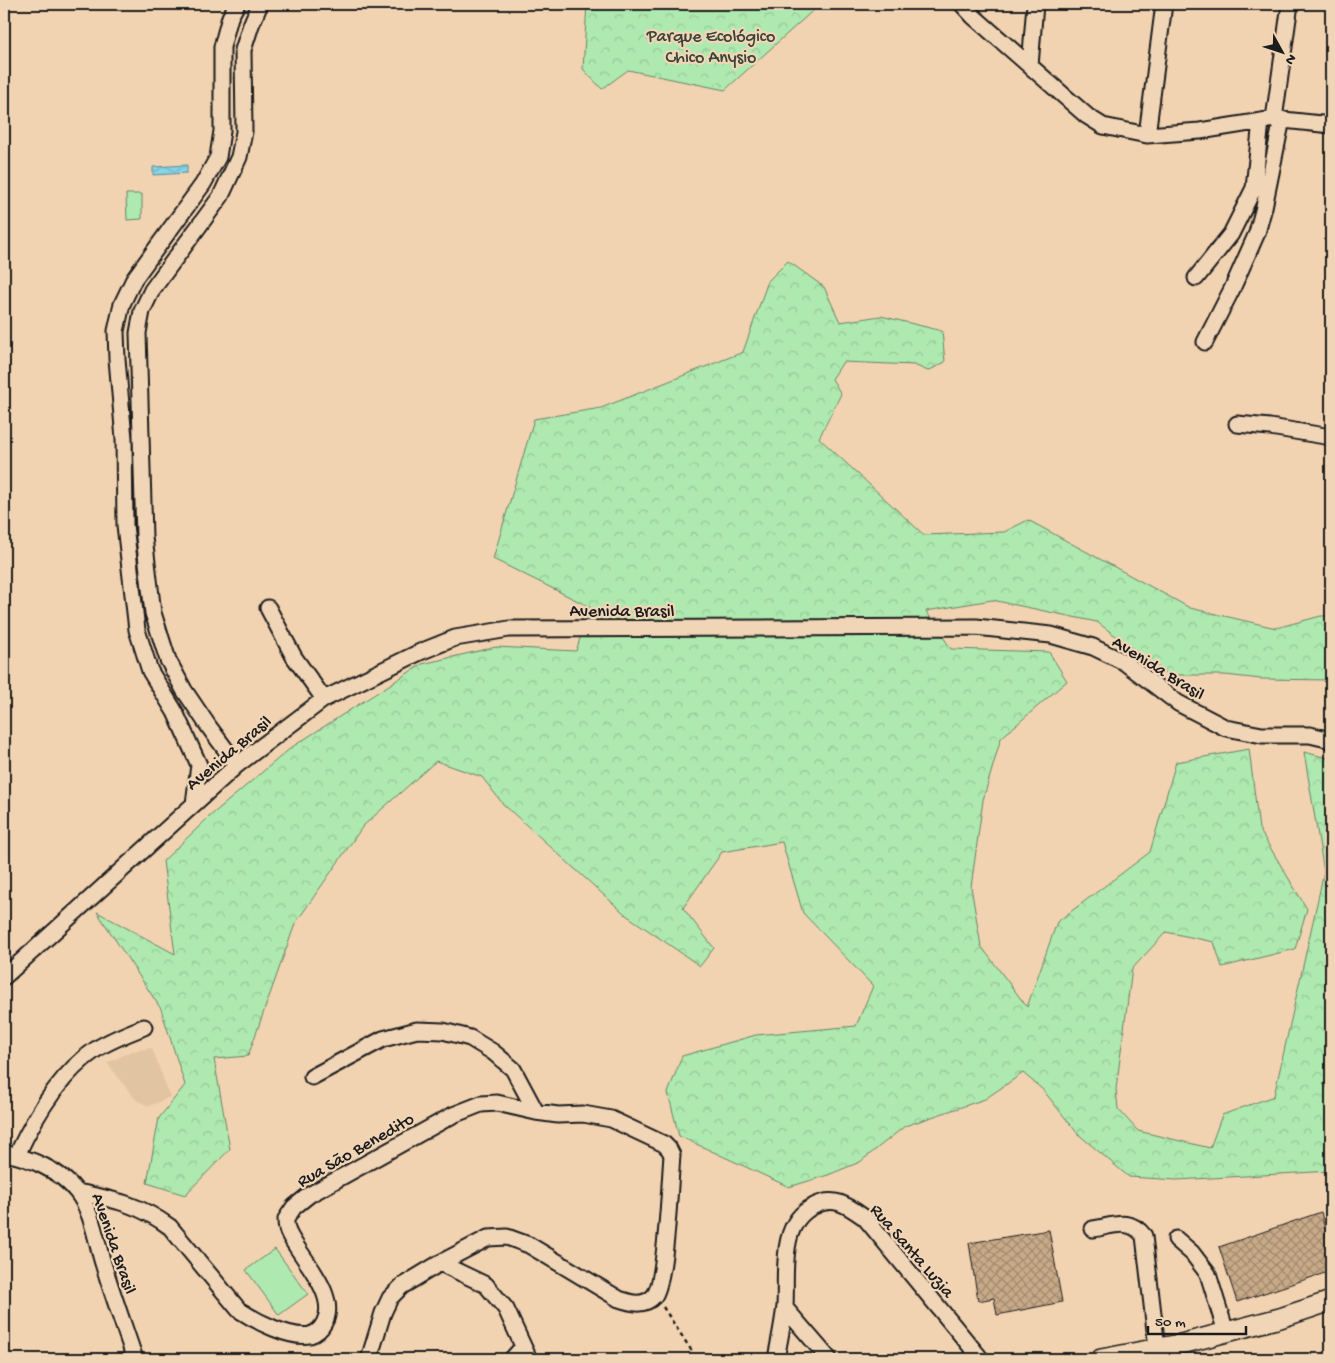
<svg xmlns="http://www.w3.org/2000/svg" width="1335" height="1363" font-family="'Gochi Hand',sans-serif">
<defs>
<pattern id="forest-crowns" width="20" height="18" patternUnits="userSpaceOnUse" patternTransform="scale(1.25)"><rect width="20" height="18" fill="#aee9af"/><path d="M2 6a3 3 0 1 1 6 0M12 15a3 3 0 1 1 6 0" fill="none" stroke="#95c796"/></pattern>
<pattern id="water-waves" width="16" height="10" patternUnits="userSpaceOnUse" patternTransform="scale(1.25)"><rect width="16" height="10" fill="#86d4e5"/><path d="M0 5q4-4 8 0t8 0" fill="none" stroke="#73b5c4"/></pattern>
<pattern id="building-cross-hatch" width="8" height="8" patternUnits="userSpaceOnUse" patternTransform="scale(1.25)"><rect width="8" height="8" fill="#c8aa88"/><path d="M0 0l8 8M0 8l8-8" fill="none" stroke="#a28a6e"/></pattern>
</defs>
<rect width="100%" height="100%" fill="#f2d3b1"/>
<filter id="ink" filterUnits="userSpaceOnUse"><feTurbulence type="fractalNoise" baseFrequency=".02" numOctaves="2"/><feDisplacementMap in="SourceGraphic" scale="10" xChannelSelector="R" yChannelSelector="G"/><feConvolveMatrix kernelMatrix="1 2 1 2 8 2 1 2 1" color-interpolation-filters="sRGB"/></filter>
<g filter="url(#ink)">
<path fill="#e1c4a2" d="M152,1048L170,1097L149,1106L136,1100L107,1063L132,1051Z"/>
<path fill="url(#forest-crowns)" stroke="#658266" d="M587,4H820L725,90L628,70L602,89L583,69Z
M788,261L824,287L840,322L881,316L942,331L945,362L928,371L914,365L843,362L832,379L841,394L819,438L924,535L1004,532L1028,520L1190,608L1276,628L1321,616H1331V680L1261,679L1225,675H1168L1097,622L992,600L926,611L951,649L1049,652L1067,681L1001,738L983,800L971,887L981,946L1027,1007L1057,922L1150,852L1176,762L1249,749L1259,829L1307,909L1295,949L1222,967L1214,942L1166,932L1132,969L1116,1089L1118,1109L1138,1131L1210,1148L1222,1115L1274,1096L1324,872L1304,752L1331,759V1081L1323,1084L1331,1091V1171L1177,1180L1129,1177L1078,1134L1043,1090L1023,1073L985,1099L905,1126L860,1162L828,1175L789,1187L679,1136L668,1093L682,1056L756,1035L856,1026L873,986L803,913L782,842L722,852L683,908L714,948L700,966L626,915L503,804L482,777L436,761L363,826L295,924L248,1056L214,1059L230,1149L185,1195L147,1183L159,1118L185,1085L161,1009L97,912L175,954L163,861L209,817L292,747L422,664L496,647L576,651L590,607L493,559L534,419L601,408L743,352L768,281Z"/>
<path fill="#aee9af" stroke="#658266" d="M126,194H142V219L127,220Z
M275,1249L308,1294L279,1315L246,1270Z"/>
<path fill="url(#water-waves)" stroke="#5c8a95" d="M187,165V173L153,175V167Z"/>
<path fill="url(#building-cross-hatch)" stroke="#1c1c1c" d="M1321,1212L1331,1252V1271L1237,1302L1219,1247Z
M1049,1230L1062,1302L997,1315L994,1298L978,1301L969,1243Z"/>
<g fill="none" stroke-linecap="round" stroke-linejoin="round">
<defs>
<path id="minor" d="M962,4L973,16L1087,116L1103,126L1147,135L1200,131L1274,119L1331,125
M1030,66L1035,4
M1274,119L1290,4
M1147,135L1164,4
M1196,278L1231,234L1254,188L1261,121
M1205,342L1232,289L1257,233L1264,207L1282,119
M1237,424L1270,427L1331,437
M268,608L294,657L324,699
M237,765L209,727L184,690L168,660L153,613L144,537L138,333L142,311L152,290L221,196L239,157L244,132L243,50L251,25L260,4
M194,804L199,765L175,712L150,671L137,630L125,525L124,439L117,359L116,331L122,304L134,279L203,184L218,157L222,131V47L230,17L237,4
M4,977L237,765L324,699L420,652L455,638L509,629L976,627L1051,635L1093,647L1124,662L1178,703L1226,728L1262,735H1310L1331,740
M312,1077L383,1039L417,1030L443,1031L470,1038L493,1052L513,1069L536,1112
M4,1153C30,1158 60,1170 77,1192C91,1209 96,1239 102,1260C112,1293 124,1326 135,1359
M17,1155C34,1118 60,1074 95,1050C110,1040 127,1034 144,1027
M78,1192C115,1200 139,1204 170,1227L239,1310C256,1321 290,1339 310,1335C317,1333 321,1329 324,1323C340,1296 300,1257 289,1234C286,1229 286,1224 286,1219L294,1207L309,1195L453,1115L481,1104L497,1103L536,1112L558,1115L583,1114L611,1119L664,1144L669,1149L672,1155C670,1179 666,1282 654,1296C644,1307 631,1303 619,1299L529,1245L507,1237L488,1238L440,1263L402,1286L390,1298L383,1313L369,1359
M1093,1229C1113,1226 1130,1217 1144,1236L1157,1348
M1176,1239L1192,1253L1208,1274L1226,1332
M440,1263L486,1285L506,1309L529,1359
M785,1308L829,1359
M512,1359L522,1348
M776,1359C779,1342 783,1324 785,1306C787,1273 778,1223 814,1206C835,1195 848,1206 865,1218L981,1359"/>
<path id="major" d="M1101,1359L1185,1343L1280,1318L1331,1301"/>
</defs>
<use href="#minor" stroke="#1c1c1c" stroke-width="19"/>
<use href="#major" stroke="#1c1c1c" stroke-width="22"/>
<path stroke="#1c1c1c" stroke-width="2.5" stroke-dasharray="4 4" stroke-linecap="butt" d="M663,1307L697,1359"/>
<use href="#minor" stroke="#f1d5b7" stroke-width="15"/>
<use href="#major" stroke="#f1d5b7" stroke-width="19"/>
</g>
</g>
<g text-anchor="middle" stroke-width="4.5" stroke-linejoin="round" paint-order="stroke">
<g font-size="18" fill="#394539" stroke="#f1d5b7">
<text x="711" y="41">Parque Ecológico<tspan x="711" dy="21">Chico Anysio</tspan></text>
</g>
<g font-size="18" fill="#1c1c1c" stroke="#f1d5b7">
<text x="622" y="616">Avenida Brasil</text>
<text transform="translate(1159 667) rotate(32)" y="6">Avenida Brasil</text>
<text transform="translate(228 752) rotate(-40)" y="6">Avenida Brasil</text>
<text transform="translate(355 1149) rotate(-30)" y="6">Rua São Benedito</text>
<text transform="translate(115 1243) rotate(71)" y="6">Avenida Brasil</text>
<text transform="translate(913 1250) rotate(49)" y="6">Rua Santa Luzia</text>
</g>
</g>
<rect width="1335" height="1363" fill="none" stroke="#f1d5b7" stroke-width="20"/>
<rect x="10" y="10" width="1315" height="1343" fill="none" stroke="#1c1c1c" stroke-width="2" filter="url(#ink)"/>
<g transform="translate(1282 52) rotate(130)" stroke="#f1d5b7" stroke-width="4" paint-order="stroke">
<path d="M0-4L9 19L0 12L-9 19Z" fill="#1c1c1c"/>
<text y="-8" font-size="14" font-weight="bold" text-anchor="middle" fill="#1c1c1c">N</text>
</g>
<path d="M1148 1326v8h98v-8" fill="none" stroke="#1c1c1c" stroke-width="2.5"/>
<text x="1155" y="1326" font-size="15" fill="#1c1c1c" stroke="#f1d5b7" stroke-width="4" paint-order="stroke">50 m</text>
</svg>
